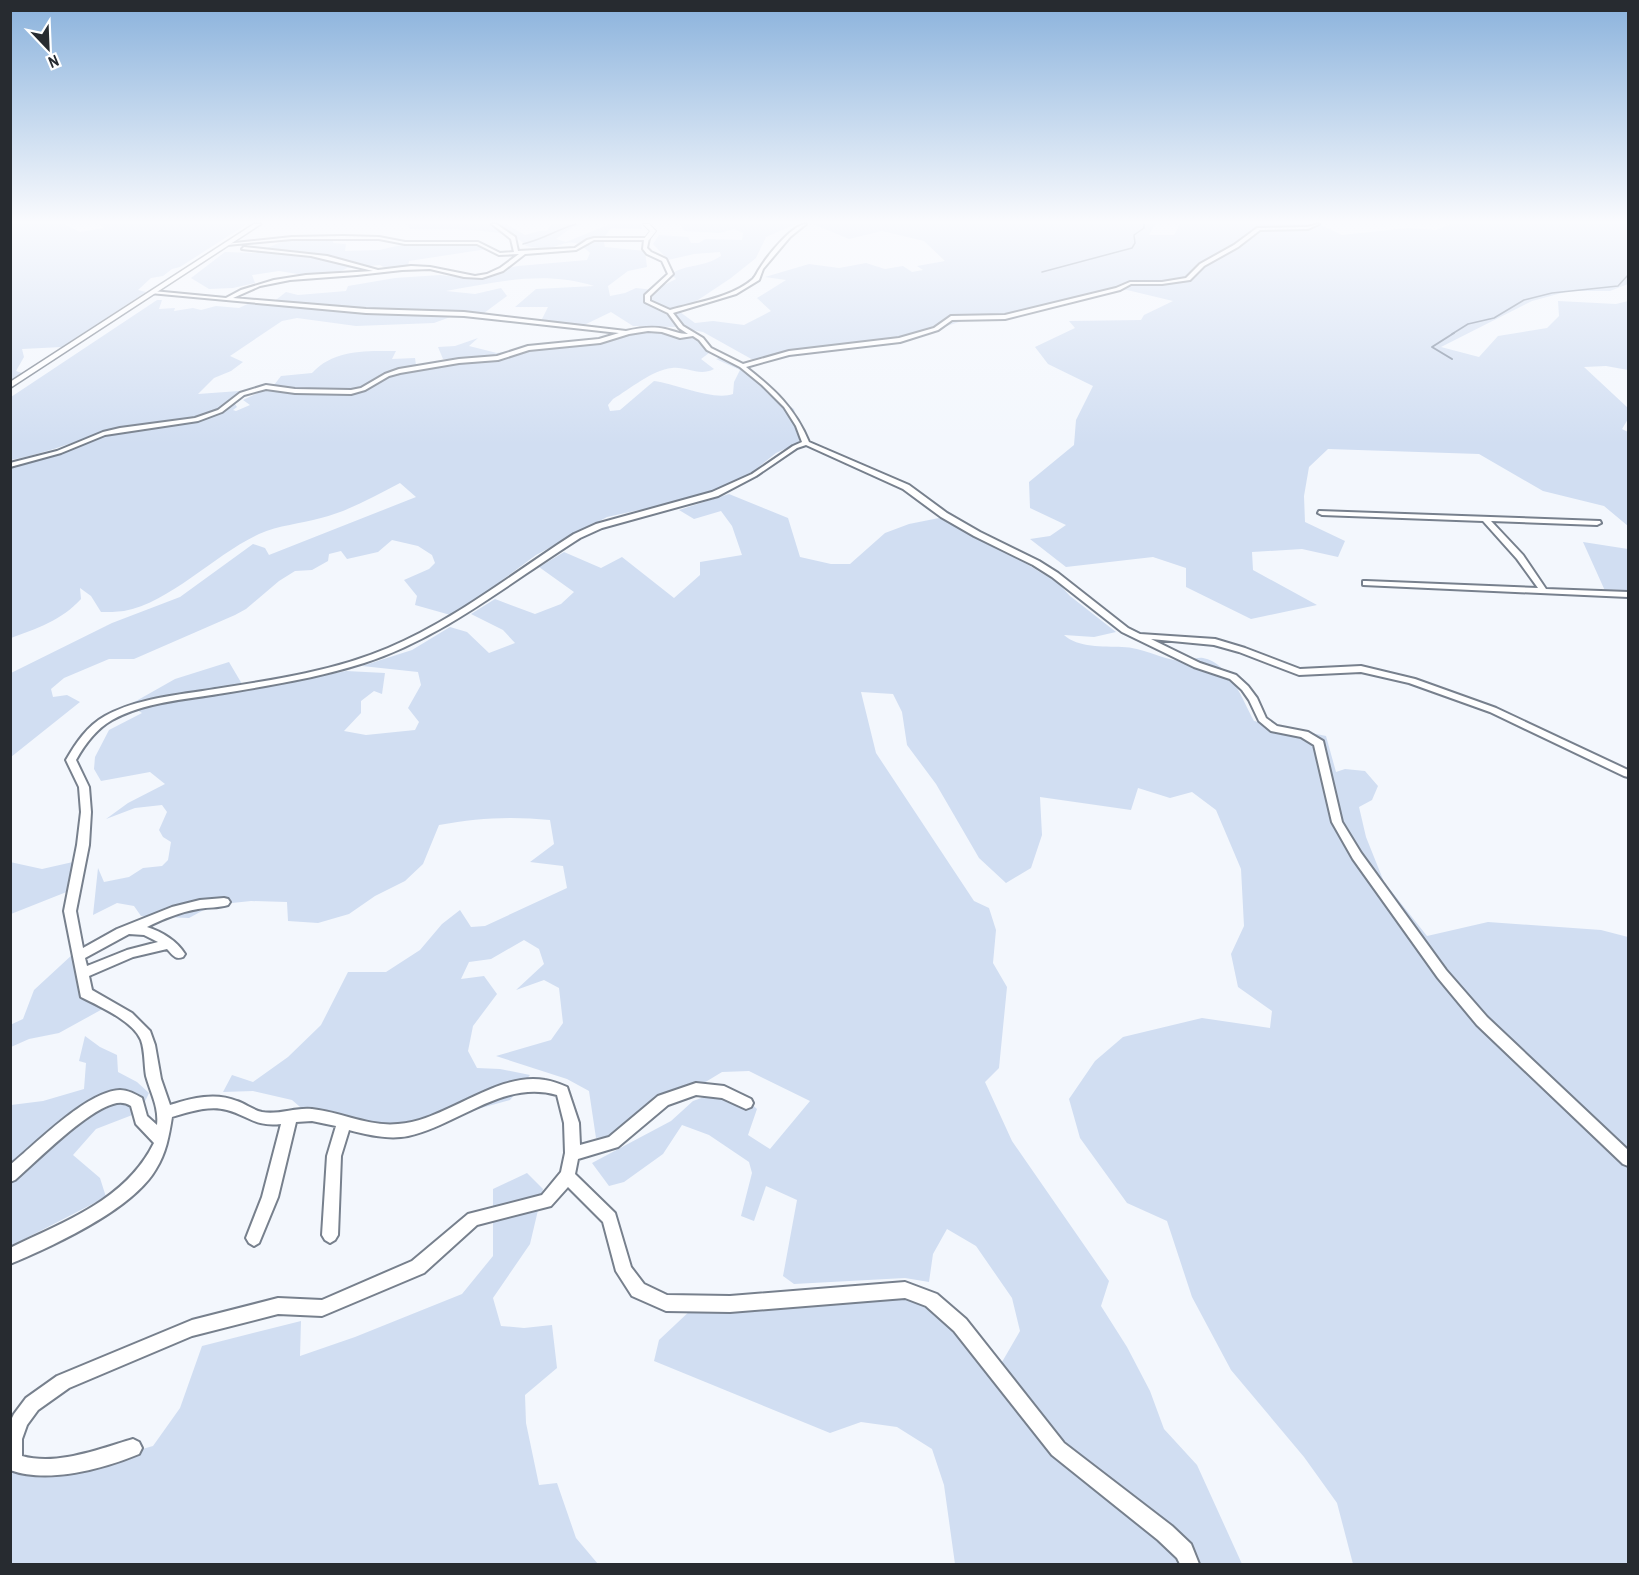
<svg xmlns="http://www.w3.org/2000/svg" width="1639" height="1575" font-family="'Archivo Narrow',sans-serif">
<rect width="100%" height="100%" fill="#f3f7fd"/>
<path fill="#d1def2" d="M10,224H64L80,232L104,228L99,224H247L180,267L172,269L163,276L151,278L138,290L146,292L62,347L22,349L24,357L16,371L22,373L11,380Z
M408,224H506L525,235L539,231H547L551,224H583L571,228L556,239L566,242L610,224H642V229L611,228L603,239L605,247L645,251L647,267L628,271L608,286L610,296L625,293L636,288L654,290L676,279L671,274C689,263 703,268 721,256L720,252L694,254L668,260L653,244L659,235L688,237L691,243H699L705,239L742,240L743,233L734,229L719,233L684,231L680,224H796L766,237L756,258L731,278L680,312L695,323L713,321L744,325L771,311L757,298L786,280L765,277L809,264L839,268L866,263L885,269L903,266L912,272L923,270L917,266L945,261L924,241L882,231L849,239L813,224H1155L1149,235H1174L1180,224H1319L1342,235L1408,228L1436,230L1451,224H1628V284L1610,291H1569L1532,301L1441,347L1479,357L1498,336L1547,328L1559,316L1558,301L1616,304L1628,301V370L1606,366L1584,367L1628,408V419L1622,429L1628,432V526L1604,506L1543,491L1479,454L1328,449L1309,467L1304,496L1305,522L1345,541L1338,557L1302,549L1252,552L1253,570L1317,605L1251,619L1186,587V568L1153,557L1066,567L1030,539L1050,536L1066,525L1030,508L1029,482L1074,445L1076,420L1093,386L1048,364L1035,347L1075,328L1069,321L1141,320L1144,315L1173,301L1127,290L1098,291L994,320H965L910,338L846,344L755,361L703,332L676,327L633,326L611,312L580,327L540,323L548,307H515L536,289L594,286C544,270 496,282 446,291L475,294L501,288L507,296L480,316H453L434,323L356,326L297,318L282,321L230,356L243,362L231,371L214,378L198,394L239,391L240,395C200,432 143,422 95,436C66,444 40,455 11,460V397L157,300H162L159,309L175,308L174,311L193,308L201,310L216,306L239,308L254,301L272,303L286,292L298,295L346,291L348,286L395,278L440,275L475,279L498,270L518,266L587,260L590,253C574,237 568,243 550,248C543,249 533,247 526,246C513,225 434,230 410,229Z
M334,237L333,243L346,244L345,251L379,250L411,243L484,244L487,249L409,261L408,266L387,269L380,265L347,268L336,274L310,276L279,271L252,275L255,283L233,288L209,289L191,278L225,252L255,253L286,240Z
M656,331C671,331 683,337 698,338L709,353L701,359L714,369C699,377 686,366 672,368C652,370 630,389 613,399L608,405L610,411L620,410L654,381C676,384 714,401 733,394L734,382L740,370L716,359L725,356L755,372L760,377L767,393L794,409L795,413L791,420L797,428L796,432L800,438L798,443L776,453L750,474L711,493L655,509L639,510L607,517L536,555L454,616L415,605L417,596L404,580L429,569L435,563L432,555L418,546L392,540L378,552L347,559L341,551L329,554L328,561L312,570L295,571L279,581L246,609L235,615L134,659H109L64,678L51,689L53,697L67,695L80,702L11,757V673L112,623L180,597L253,544L265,548L269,555L416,497L400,483C375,496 349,511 321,518C300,524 279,525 259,534C215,554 171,602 124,611C116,612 108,612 101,612L91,596L80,588L81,599C62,620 36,629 11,638V463C42,455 73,444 104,436C153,423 187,430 235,404L237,407L233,410L236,411L250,405L243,400L274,385L281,376L312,373C334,349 367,351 396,351L392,359L415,358L416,365L413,372L457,365V360L443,359L438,347L455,346L478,338L469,346L497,353L537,346L611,341L638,332Z
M729,494L788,518L800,557L831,564H850L885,533L909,524L939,518L1017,558L1058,583L1070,596L1116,632L1094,637L1064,635C1078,648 1103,646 1122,647C1142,647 1161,659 1180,661C1188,661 1196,657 1203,658C1230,663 1243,701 1254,721L1326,736L1336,772L1345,769L1365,771L1378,786L1372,800L1359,807L1366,837L1384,882L1427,936L1488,922L1601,930L1628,937V1564H1353L1337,1503L1304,1457L1231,1370L1192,1297L1167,1221L1127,1203L1080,1138L1069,1099L1095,1061L1123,1037L1202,1018L1270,1028L1272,1011L1238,987L1231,954L1244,926L1241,869L1216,810L1192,792L1170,798L1138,788L1131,810L1040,797L1042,835L1031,868L1006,883L979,858L936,784L907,745L902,712L893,694L861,692L876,753L974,901L989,908L996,930L993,963L1007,987L999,1068L985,1082L1012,1141L1109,1281L1101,1306L1127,1347L1150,1391L1164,1429L1197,1465L1242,1564H955L944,1485L932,1449L897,1427L861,1422L830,1433L654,1361L659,1340L693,1308L873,1295L920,1300L981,1338L1002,1362L1020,1331L1012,1298L976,1246L947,1229L933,1254L929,1282L905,1278L794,1284L783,1276L797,1200L766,1186L754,1221L741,1216L752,1173L749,1162L709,1135L682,1125L663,1154L624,1182L609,1186L592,1163L671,1121L693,1101L715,1093L744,1097L757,1109L748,1135L770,1149L810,1101L749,1071L722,1072L618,1135L596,1138L589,1091L567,1079L496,1056L551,1040L563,1023L559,988L544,980L516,990L544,964L539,949L524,940L491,959L469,962L461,979L484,976L497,994L473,1026L468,1051L477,1068L500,1069L530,1075L510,1100L441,1119L385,1130L321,1125L292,1100L253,1091L223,1092L232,1075L253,1082L288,1057L321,1025L348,972H386L420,950L442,924L460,910L471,927L485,926L567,888L563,866L530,862L554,844L550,820C510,816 478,818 439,825L423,864L405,881L375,896L349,914L318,923L288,921L287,902L251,901L213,905L189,918L141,916L134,906L117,903L93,915L98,868L104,882L129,877L143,868L162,866L168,860L171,842L163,837L159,830L167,812L162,805L135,808L106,819L128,803L165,784L150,772L101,781L94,769L95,757L109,730L142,713L129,705L175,679L229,662L242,684L255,689L346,671L385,673L382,694L374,691L361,701V713L344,731L366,735L415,730L419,722L408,708L421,685L418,672L362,666L412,650L450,627L467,632L489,653L515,643L503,630L471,614L495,599L535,614L561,604L574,592L539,567L564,552L601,568L622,557L674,598L700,575V562L742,555L732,526L721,511L694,519L679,510Z
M1583,542L1628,549V595L1606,593Z
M10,862L42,869L73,862L69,891L11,914Z
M73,954L86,978L108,1006L59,1033L29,1039L11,1047L10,1025L23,1019L34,990Z
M85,1036L100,1047L117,1055L118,1072L137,1082L149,1093L140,1112L96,1129L73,1155L100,1178L106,1197L11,1246V1105L43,1101L84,1089L86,1063L79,1061Z
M527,1173L543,1189L530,1244L493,1298L501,1326L524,1328L552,1325L557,1368L525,1395L526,1423L539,1485L557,1483L576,1538L598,1564H11L10,1473H57L153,1446L180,1408L202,1346L301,1321L300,1356L355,1337L462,1294L493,1256V1189Z"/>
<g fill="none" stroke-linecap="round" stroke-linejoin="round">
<path stroke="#7a889c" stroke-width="1.5" d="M523,244C544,239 556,230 576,224
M1042,272L1132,248L1135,243L1134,235L1144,228V224
M1452,334L1468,324L1494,318L1524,300L1552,293L1618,286L1628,275"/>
<path stroke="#7a889c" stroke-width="2" d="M1452,359L1432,347L1454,333"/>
<defs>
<path id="minor" d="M492,224H496L515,237L518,251L575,248L587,240L594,238H649L647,248L651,252L666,259L673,274L650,296V301L670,310C697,302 731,298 753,279C756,276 757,272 760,268C768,255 792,225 806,224L790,237L763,269L759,280L736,294L673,313L683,326L703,338L711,348L743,364L789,351L899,338L934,328L951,316L1005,315L1116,288L1130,282H1162L1186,278L1200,264L1234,245L1257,228L1307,227L1319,224L1308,229L1260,230L1238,247L1204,266L1190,280L1162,284H1131L1120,290L1005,319L952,320L938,330L900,342L789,355L746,367C774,389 795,408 809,442L909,485L947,513L980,532L1039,561L1058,573L1128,628L1140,634L1215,639L1245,648L1300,669L1361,666L1415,679L1496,708L1628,770V777L1624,776L1490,712L1409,683L1361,672L1299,675L1239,652L1214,645L1151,639L1200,663L1236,675L1248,686L1257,698L1266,718L1277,726L1308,732L1323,741L1342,822L1361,853L1446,970L1487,1017L1628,1150V1166L1623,1164L1477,1025L1438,978L1353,859L1332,822L1314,745L1301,737L1271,731L1259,721L1249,700L1242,690L1230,679L1194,667L1122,632L1052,577L1033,565L974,536L941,517L903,489L806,445L797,448L756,476L718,496L602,528L580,538C510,582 444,637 364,663C317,678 267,686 218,694C183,700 144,702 112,720C96,729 85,744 76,760L89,787L91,812L89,845L76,911L83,948L117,929L172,907L200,900L224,898L228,899L230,902L228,905C219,908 208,907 198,909C180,912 163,919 147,927C162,932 176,940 185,954L183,957C175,960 173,955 167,949L133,957L89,976L92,990L132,1013L150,1031L155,1045L161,1079L170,1105C192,1098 215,1092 237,1101C246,1104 253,1110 262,1112C279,1115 296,1107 312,1109C341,1112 368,1127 398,1124C446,1121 497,1071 545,1080C552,1081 560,1084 567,1087L579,1123L580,1145L609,1137L658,1096L696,1083L724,1086L751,1099L753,1103L751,1107L746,1109L722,1098L696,1095L668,1105L618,1147L578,1159L575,1174L615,1213L631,1267L644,1284L667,1295L730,1296L905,1282L937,1294L966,1319L1064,1443L1172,1526L1191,1544L1199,1564H1180L1177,1558L1158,1540L1052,1455L954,1331L926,1306L905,1298L730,1312L666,1311L632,1296L616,1271L603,1222L568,1187L551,1206L477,1225L424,1273L322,1316L278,1314L192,1336L69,1388L38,1410L27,1425L22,1439V1456C57,1466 99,1449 133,1439L139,1442L142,1448L139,1454C103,1469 48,1484 10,1470V1422L14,1414L26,1398L57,1376L192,1320L278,1298L322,1300L412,1261L468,1214L542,1195L561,1172L565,1153L564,1123L557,1095C504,1079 458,1125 408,1136C389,1140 368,1135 349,1130L341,1156L338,1235L335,1240L330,1243L325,1240L322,1235L327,1156L336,1126L312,1121L296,1122L278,1197L259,1243L254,1246L249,1243L246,1238L262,1197L281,1124C255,1127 249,1116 227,1110C209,1105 189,1112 172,1117C169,1136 166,1153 156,1169C133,1209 53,1246 10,1264V1248C65,1221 126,1200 154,1143L136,1124L131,1106C125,1102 119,1102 113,1104C85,1112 38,1160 15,1180L10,1182V1165C36,1144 87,1091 120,1090C128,1090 135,1094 142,1098L147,1116L157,1125C159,1107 151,1094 146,1076C144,1065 145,1051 141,1040C133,1021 99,1006 81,997L64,911L77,845L81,812L79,787L66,760C76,743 87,726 105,716C137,698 179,695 215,689C273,680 334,671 388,648C455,620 513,573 574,534L596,524L712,492L752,474L793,446L802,442L796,426L784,407L762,385L740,367L707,350L699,340L693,336L680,338L662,332L648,331L629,334L600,343L529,350L498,360L459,363L400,373L389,376L365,390L351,394L295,393L266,389L244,395L222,412L198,421L105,435L61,453L10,467V463L57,451L103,432L120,428L195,418L218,410L240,393L266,385L295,389L351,390L361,388L385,374L399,369L459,359L497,356L528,346L599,339L619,333L464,316L366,313L150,293L153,291L226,298L241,290L274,280L306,275L373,271L311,256L242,249L244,247L327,256L378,270L411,266L430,267L475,276L487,274L500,268L519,254L499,255L477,244H405L379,239H292L227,245L225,244L292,237L343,236L379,237L405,242H478L500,253L514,252L511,239ZM594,240H644L643,249L647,254L662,261L668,274L645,295V302L668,313L679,328L688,334C679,334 674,331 665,329C652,326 639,328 626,331L464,312L366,309L233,298L260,286L290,280L357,275L402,270L430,269L464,277L482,278L503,271L525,254L576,250ZM129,934L144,935L158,942L127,950L87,966L85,958Z
M1319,511L1600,521L1601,523L1597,525L1491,521L1523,555L1546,589L1628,592V597L1363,585V581H1366L1538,588L1517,559L1483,521L1322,515L1318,513Z"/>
<path id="tertiary" d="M643,224H649L656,231L649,240L644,239L650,231Z"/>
<path id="secondary" d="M254,224H261L10,388V382Z"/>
</defs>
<use href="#minor" stroke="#77808d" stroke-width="4"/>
<use href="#tertiary" stroke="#77808d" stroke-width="2"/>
<use href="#secondary" stroke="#77808d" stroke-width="3"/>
<use href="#minor" fill="#fff" fill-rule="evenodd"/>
<use href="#tertiary" fill="#fff" fill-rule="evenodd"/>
<use href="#secondary" fill="#fff" fill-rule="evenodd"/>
</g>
<linearGradient id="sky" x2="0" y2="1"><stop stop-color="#8ab2dc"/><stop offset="0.5" stop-color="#fafbfe"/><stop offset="1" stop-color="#fafbfe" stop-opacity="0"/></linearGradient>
<rect width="1639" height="444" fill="url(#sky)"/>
<rect width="1639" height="1575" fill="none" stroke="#272b30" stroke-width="24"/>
<g transform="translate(48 48) rotate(157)" stroke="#ffffff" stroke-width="4.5" paint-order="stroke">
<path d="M0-4.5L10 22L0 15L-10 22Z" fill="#272b30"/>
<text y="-9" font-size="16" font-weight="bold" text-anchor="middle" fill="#272b30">N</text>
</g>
</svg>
